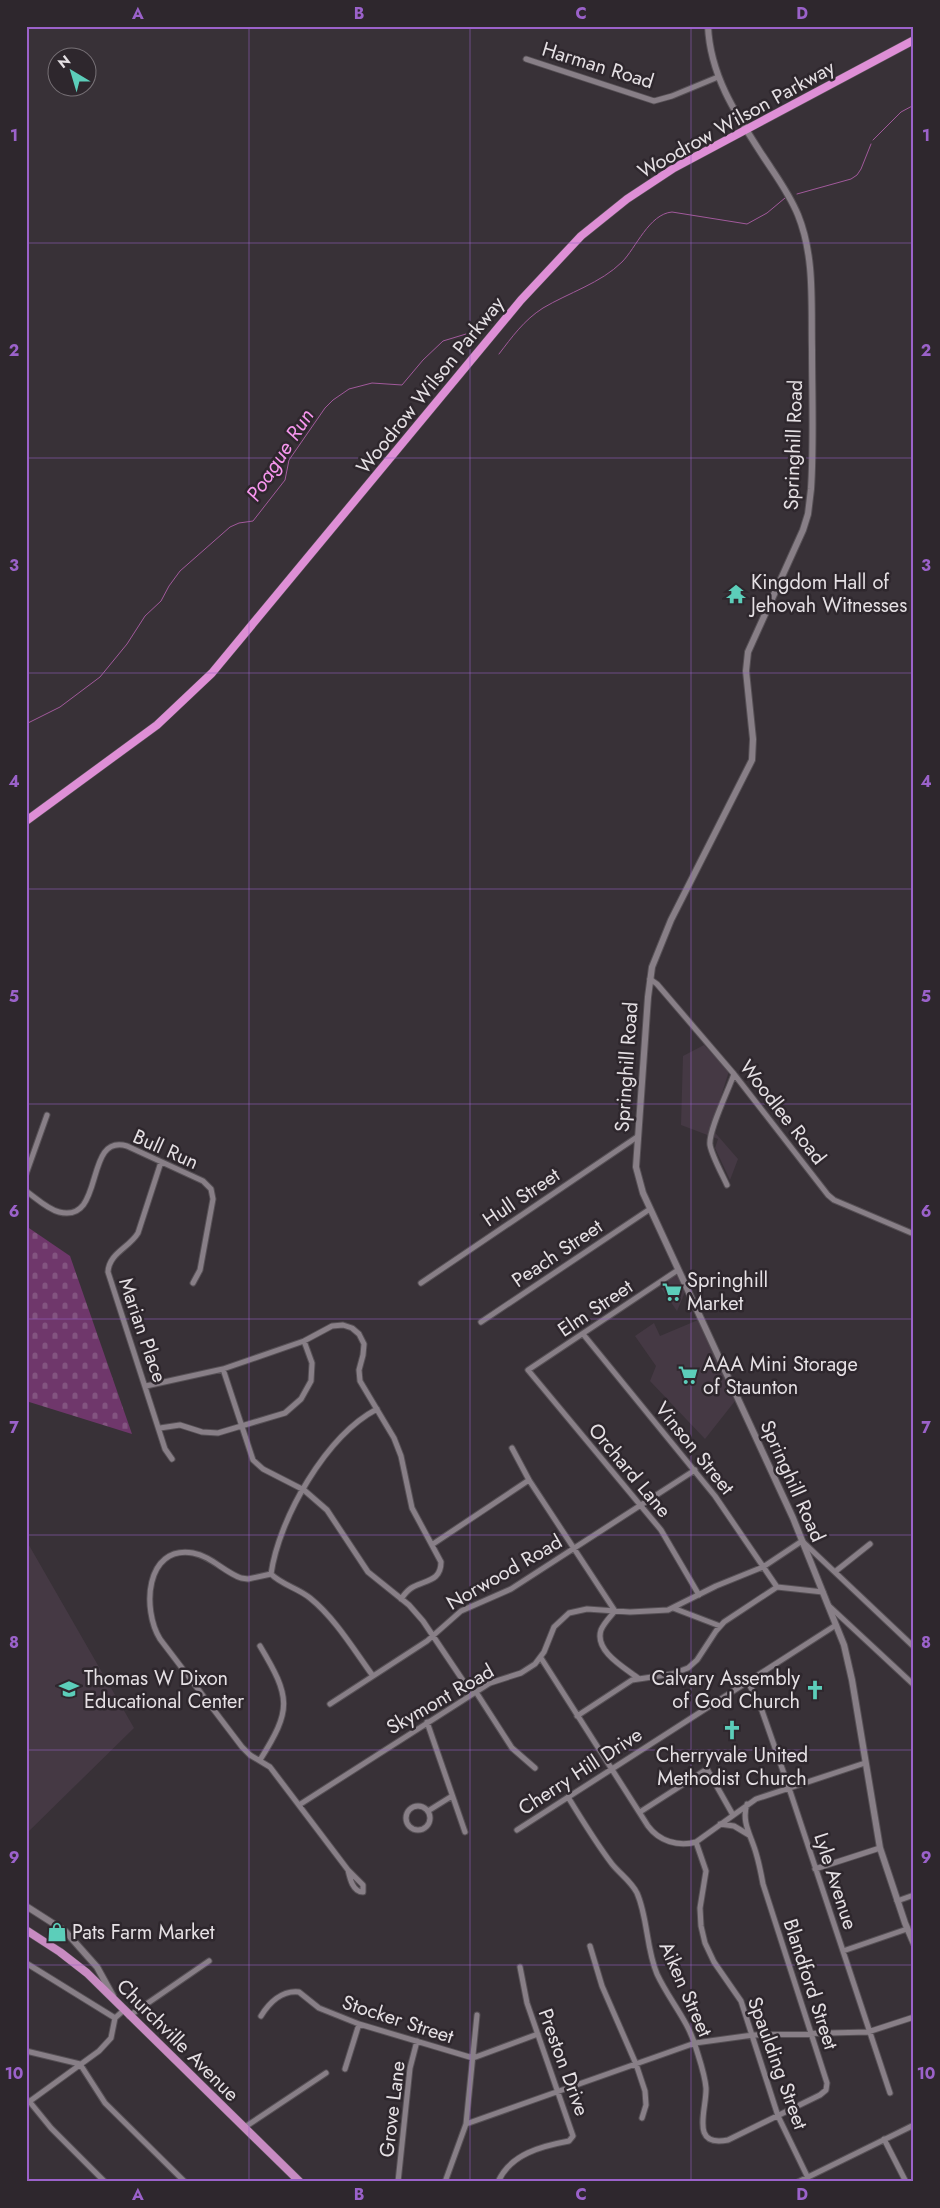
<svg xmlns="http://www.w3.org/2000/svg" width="940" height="2208" font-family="Jost,sans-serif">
<defs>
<pattern id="cemetery-stones" width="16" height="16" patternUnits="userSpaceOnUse" patternTransform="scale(1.25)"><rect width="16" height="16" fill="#6f376b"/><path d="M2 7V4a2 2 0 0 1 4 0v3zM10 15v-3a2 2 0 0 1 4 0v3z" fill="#835480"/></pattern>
</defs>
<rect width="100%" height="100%" fill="#383137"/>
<path fill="#453944" d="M704,1045L729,1071L711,1128L738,1159L730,1180L715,1148L718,1139L681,1125L683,1056Z
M676,1273L685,1292L677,1311L659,1285Z
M698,1320L735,1401L705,1439L650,1381L656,1366L635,1336L654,1323L660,1336Z
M26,1540L134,1728L26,1834Z"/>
<path fill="url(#cemetery-stones)" d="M26,1226L70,1256L132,1434L26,1401Z"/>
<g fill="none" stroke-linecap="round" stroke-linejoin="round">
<path stroke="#a1599b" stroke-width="1" d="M873,140L901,112L914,105
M797,194L851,179L857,175L861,169L871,144
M499,354C512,337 524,320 543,308C568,293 601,283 622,262C636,248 649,214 672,212L747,224L767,213L785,198
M26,724L60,707L100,677L127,644L145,616L161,601L169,586L180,571L230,527L239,523L253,521L285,480L289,460L325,408L333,400L349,389L372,383L402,385L423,360L443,341L466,334"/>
<defs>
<path id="minor" d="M526,59L654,101L672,96L718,77
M650,979L657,984L734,1074L828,1195L834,1200L914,1234
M161,1162L138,1233C129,1248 109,1253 108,1272L165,1449L172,1459
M26,1174L47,1115
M727,1185C722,1174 712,1156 710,1145C708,1131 729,1089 734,1074
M26,1191C36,1198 47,1209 59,1212C106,1224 83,1133 127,1146L203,1181L211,1189L213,1199L200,1270L193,1283
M678,1270L528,1370L661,1530L699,1595
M421,1283L637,1137
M481,1322L650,1209
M583,1334L715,1496L777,1587
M223,1369L253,1460L263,1469L304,1490L327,1510L368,1572L409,1605L423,1621L472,1694
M146,1386L223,1369L304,1341L332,1326L343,1325L352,1328L359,1334L364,1344L363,1355L359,1370L360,1381L394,1438L401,1456L412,1508L441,1562C441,1581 426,1580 413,1587C407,1590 404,1595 401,1599
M160,1428L180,1425L202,1432L218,1433L285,1413L301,1399L311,1381L312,1363L304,1341
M512,1448L529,1480L615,1611C610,1617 604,1623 601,1630C594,1651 625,1668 638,1678
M433,1544L529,1480
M836,1571L870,1544
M271,1574L248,1579L241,1578C224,1572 211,1556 193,1553C145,1545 142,1610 160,1639L242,1747L250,1755L270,1767L348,1870L363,1885V1892C353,1892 350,1879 348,1870
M271,1574C279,1518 326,1436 377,1409
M271,1574C282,1585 298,1588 310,1598C335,1618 354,1650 373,1676
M828,1605L914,1685
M673,1608L720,1626
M260,1646C291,1698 292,1709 260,1760
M541,1658L648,1826C659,1841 678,1847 696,1842L756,1799L865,1763
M748,1682L760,1705L789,1788L890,2093
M476,1692L512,1748L535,1768
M330,1704L427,1641L461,1611L511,1589L695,1470
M577,1716L632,1680L672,1674L688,1668L697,1660L716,1631L724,1622L777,1587L823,1592
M427,1722L465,1832
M568,1797C582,1820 596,1843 612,1864C620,1874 631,1881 637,1893C648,1918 646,1948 657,1974C669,2000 688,2020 696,2048C700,2061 705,2075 706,2088C707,2109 689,2148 728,2140L820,2095L826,2090L827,2083L763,1884C761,1873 759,1863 756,1853C751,1835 741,1822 747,1804
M299,1805L490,1683L521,1673L535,1664L544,1652L554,1627L569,1613L587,1609L630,1612L668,1610L716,1586L763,1567L802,1541L914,1647
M406 1818a12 12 0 1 1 24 0a12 12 0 1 1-24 0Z
M428,1811L452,1796
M640,1812L707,1769L733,1815
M720,1824L734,1826L749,1835
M517,1830L836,1625
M696,1842L706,1871L700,1908L701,1926L705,1943L714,1962L741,2001L778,2116L810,2182
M815,1869L880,1848
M897,1901L914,1895
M590,1946L602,1986L636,2064L645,2091L646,2105L642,2118
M843,1951L907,1929
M26,1963L115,2018
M129,2016L209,1961
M261,2016C269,2003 282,1990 299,1992L319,2008L359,2024L473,2058L538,2034
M26,2051L80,2064L105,2103L185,2182
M345,2069L359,2024
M26,2100L29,2101L51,2128L105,2182
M26,2104L99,2051L111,2038L115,2018L124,2010
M466,2124L695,2043L753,2035L868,2032L914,2017
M245,2127L326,2073
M884,2139L906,2182
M398,2182L410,2068L417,2041
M445,2182L466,2124L477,2015
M498,2182C510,2154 542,2146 569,2141L573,2136L527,2003L520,1967
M798,2182L914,2125"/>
<path id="tertiary" d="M708,26C710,76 737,116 763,156C776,176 789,193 798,215C815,257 811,304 812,349C812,396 814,443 811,489L808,514L803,530L748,652L746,671L753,739L752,760L671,920L652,967L648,997L636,1167L643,1193L793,1518L844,1645L852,1680L880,1848L905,1923L914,1944
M26,1906L65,1931L97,1967L113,1996"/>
<path id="primary" d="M26,1930L60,1952L87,1973L300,2182"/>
<path id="trunk" d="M26,821L157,725L212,673L521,300L581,236L627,199L674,168L914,40"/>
</defs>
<use href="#minor" stroke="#565055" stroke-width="7"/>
<use href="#tertiary" stroke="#565055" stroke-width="8"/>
<use href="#primary" stroke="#565055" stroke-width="9"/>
<use href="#trunk" stroke="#565055" stroke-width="9"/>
<use href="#minor" stroke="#887f87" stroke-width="5"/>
<use href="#tertiary" stroke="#887f87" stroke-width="6"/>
<use href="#primary" stroke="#c88bc2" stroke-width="8"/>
<use href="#trunk" stroke="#de8fd6" stroke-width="8"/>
</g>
<path fill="none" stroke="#9b62ca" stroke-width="1" stroke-opacity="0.55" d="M249,26V2182M470,26V2182M691,26V2182M26,243H914M26,458H914M26,673H914M26,889H914M26,1104H914M26,1319H914M26,1535H914M26,1750H914M26,1965H914"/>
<defs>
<symbol id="temple-bare" viewBox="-9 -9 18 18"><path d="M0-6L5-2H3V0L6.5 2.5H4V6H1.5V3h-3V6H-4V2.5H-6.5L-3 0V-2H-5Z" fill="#5cceba" stroke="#2e272d" stroke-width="2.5" paint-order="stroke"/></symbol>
<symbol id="supermarket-bare" viewBox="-9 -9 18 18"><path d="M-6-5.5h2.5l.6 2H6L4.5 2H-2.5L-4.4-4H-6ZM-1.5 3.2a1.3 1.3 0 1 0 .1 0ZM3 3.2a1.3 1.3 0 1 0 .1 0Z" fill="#5cceba" stroke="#2e272d" stroke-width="2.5" paint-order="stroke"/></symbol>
<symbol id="school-bare" viewBox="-9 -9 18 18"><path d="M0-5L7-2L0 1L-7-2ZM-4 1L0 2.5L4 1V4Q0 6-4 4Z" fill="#5cceba" stroke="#2e272d" stroke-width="2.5" paint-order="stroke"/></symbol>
<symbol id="church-bare" viewBox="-9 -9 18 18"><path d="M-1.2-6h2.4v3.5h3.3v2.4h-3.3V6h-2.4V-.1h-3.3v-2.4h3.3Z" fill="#5cceba" stroke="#2e272d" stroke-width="2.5" paint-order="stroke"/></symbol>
<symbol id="shop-bare" viewBox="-9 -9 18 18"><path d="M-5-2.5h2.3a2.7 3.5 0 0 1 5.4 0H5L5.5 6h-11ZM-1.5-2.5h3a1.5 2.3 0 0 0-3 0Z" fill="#5cceba" stroke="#2e272d" stroke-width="2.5" paint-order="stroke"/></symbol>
</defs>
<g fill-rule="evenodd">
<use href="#temple-bare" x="722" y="580" width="28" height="28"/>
<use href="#supermarket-bare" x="658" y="1278" width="28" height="28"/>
<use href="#supermarket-bare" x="674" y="1361" width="28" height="28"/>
<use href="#school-bare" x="55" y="1675" width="28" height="28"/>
<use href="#church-bare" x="801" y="1676" width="28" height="28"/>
<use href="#church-bare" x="718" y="1716" width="28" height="28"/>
<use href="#shop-bare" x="43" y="1918" width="28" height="28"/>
</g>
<g text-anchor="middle" stroke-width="5" stroke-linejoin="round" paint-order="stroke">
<g font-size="20" fill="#e5e0e4" stroke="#2e272d">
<text transform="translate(598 65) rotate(17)" y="7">Harman Road</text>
<text transform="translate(736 119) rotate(-29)" y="7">Woodrow Wilson Parkway</text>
<text transform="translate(430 385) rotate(-51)" y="7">Woodrow Wilson Parkway</text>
<text transform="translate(793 445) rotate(-88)" y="7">Springhill Road</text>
<text transform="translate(626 1067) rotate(-86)" y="7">Springhill Road</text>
<text transform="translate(783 1112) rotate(52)" y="7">Woodlee Road</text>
<text transform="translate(166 1149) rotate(24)" y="7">Bull Run</text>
<text transform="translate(521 1197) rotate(-34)" y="7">Hull Street</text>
<text transform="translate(557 1253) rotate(-34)" y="7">Peach Street</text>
<text transform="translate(595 1308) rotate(-34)" y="7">Elm Street</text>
<text transform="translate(143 1330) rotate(71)" y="7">Marian Place</text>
<text transform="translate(695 1448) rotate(51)" y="7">Vinson Street</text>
<text transform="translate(630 1470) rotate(50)" y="7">Orchard Lane</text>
<text transform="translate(793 1481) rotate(66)" y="7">Springhill Road</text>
<text transform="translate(504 1572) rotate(-30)" y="7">Norwood Road</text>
<text transform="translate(440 1699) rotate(-30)" y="7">Skymont Road</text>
<text transform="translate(580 1771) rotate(-33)" y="7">Cherry Hill Drive</text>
<text transform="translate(836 1881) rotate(72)" y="7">Lyle Avenue</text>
<text transform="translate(811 1984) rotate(72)" y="7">Blandford Street</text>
<text transform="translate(686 1989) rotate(66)" y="7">Aiken Street</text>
<text transform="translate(398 2019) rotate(18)" y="7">Stocker Street</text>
<text transform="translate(178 2040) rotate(45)" y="7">Churchville Avenue</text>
<text transform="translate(564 2062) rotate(70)" y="7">Preston Drive</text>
<text transform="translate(778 2063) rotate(70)" y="7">Spaulding Street</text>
<text transform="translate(392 2109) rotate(-83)" y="7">Grove Lane</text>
</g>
<g font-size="20" fill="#e5e0e4" stroke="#2e272d" text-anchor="start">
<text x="751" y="589">Kingdom Hall of<tspan x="751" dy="23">Jehovah Witnesses</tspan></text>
<text x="687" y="1287">Springhill<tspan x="687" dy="23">Market</tspan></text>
<text x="703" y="1371">AAA Mini Storage<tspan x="703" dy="23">of Staunton</tspan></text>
<text x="84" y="1685">Thomas W Dixon<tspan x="84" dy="23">Educational Center</tspan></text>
<text x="800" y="1685" text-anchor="end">Calvary Assembly<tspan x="800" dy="23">of God Church</tspan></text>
<text x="732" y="1762" text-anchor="middle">Cherryvale United<tspan x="732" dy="23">Methodist Church</tspan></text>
<text x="72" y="1939">Pats Farm Market</text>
</g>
<g font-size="21" font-style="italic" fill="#f696ed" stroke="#2e272d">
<text transform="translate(280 455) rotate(-57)" y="7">Poague Run</text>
</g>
</g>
<rect width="940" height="2208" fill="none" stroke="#2e272d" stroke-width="55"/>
<g transform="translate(72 72) rotate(322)"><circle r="24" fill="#2e272d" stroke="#777176"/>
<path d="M0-4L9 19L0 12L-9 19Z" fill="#5cceba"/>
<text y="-8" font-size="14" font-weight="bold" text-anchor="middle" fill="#e5e0e4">N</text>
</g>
<rect x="28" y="28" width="884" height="2152" fill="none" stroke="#9b62ca" stroke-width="2"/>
<g font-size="16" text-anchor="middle" font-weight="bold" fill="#9b62ca">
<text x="138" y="19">A</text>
<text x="359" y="19">B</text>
<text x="581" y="19">C</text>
<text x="802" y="19">D</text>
<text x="14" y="141">1</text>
<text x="926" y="141">1</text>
<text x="14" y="356">2</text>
<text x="926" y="356">2</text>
<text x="14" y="571">3</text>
<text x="926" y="571">3</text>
<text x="14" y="787">4</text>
<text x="926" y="787">4</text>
<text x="14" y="1002">5</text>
<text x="926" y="1002">5</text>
<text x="14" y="1217">6</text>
<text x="926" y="1217">6</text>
<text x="14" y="1433">7</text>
<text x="926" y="1433">7</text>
<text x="14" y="1648">8</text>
<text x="926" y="1648">8</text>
<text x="14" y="1863">9</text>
<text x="926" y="1863">9</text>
<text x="14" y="2079">10</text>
<text x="926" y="2079">10</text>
<text x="138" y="2200">A</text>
<text x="359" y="2200">B</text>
<text x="581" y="2200">C</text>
<text x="802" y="2200">D</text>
</g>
</svg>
